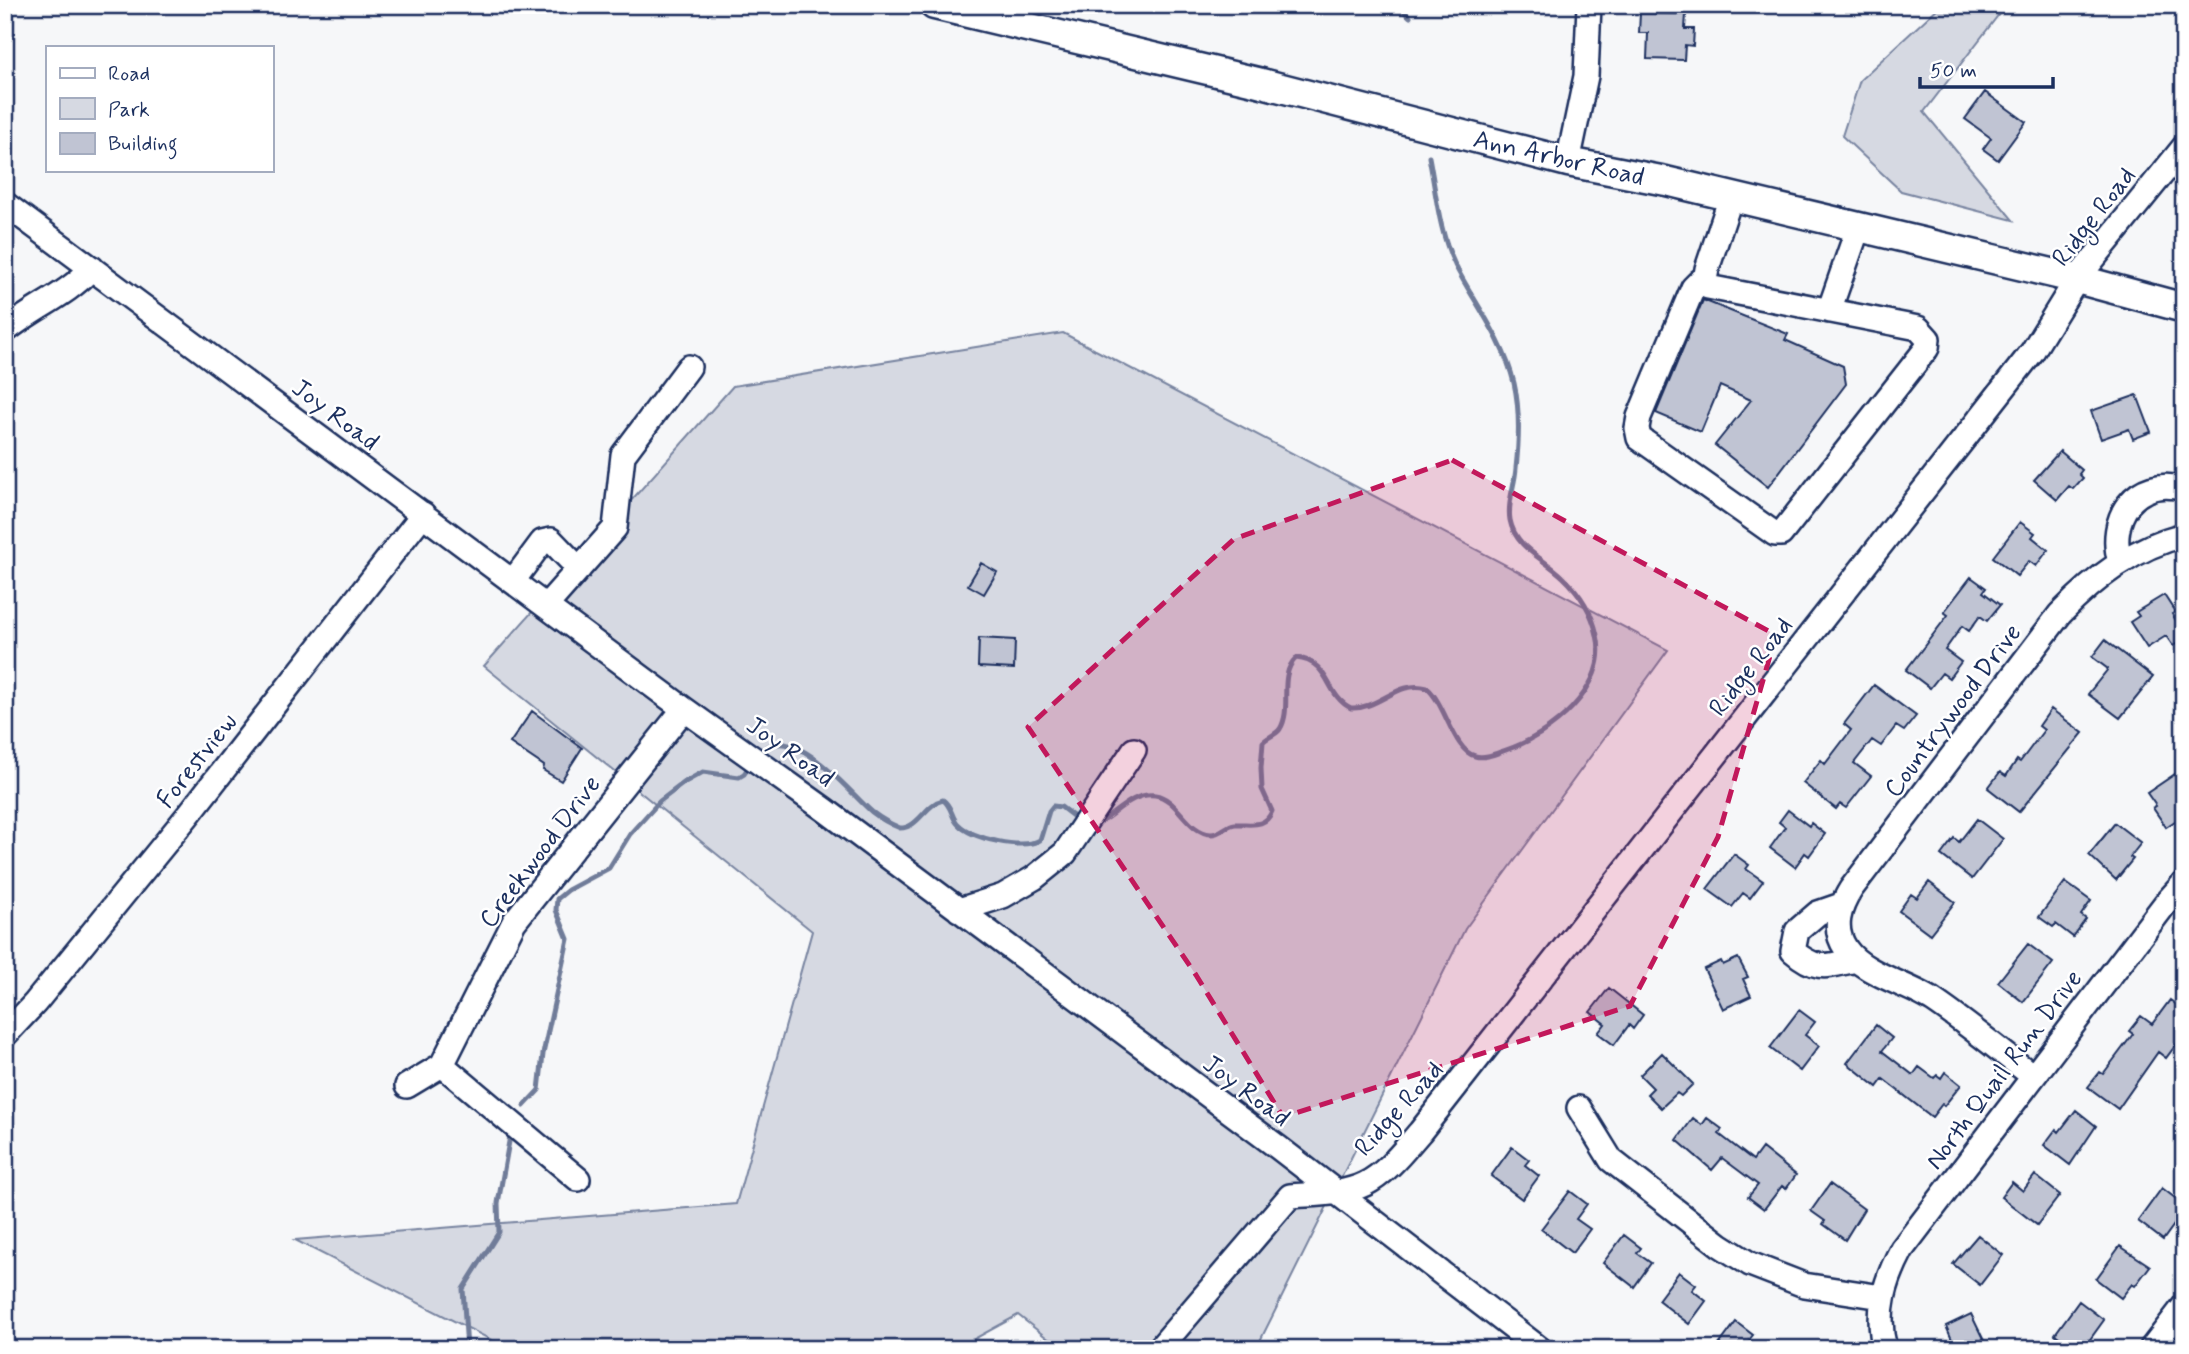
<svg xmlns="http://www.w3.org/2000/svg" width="2189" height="1354" font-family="Mynerve,sans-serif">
<rect width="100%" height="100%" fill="#f6f7f9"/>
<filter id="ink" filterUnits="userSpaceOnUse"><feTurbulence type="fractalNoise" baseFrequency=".0143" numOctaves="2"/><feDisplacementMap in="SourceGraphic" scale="14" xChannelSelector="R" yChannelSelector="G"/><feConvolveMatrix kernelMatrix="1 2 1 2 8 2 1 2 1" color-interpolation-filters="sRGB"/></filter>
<g filter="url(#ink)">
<path fill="#d6d9e2" stroke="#7884a0" stroke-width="2" d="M1941,5H2006L1924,112L2013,220L1901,191L1842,136L1860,80Z
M1063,333L1668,650L1465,929L1256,1349H1061L1018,1315L956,1349H509L295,1240L736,1204L812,931L484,666L733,386Z"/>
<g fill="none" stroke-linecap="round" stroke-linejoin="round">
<path stroke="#707c99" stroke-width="5" d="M1397,5L1410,17
M759,754C791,716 850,794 872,812C881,819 890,824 900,828C919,828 925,804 943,800C952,806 951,817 958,824C972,839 1022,850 1040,840L1049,811L1053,806L1061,807L1078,820
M1093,826C1113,818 1130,792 1155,795C1178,798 1187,833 1211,834C1221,834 1226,825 1235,824C1250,823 1265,829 1272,811L1262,789L1261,768L1263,742C1267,737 1276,735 1280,729C1293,708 1277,676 1296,658C1331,661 1325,696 1351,708C1378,710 1399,679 1427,688C1445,703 1454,751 1475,756C1485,759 1497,753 1506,750C1549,736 1610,688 1597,635C1592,612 1580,593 1563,577C1545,559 1515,548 1510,520C1507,503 1515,485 1516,468C1519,441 1520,409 1514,383C1504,340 1475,304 1455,265C1439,232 1436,193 1429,157
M524,1106L539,1090L543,1054L568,939L556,910L557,899L568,890L609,868L630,834L660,801L685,782L703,772L739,777L744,774L751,764
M467,1349L463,1289L499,1232L498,1203L510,1136"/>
</g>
<path fill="#c0c4d3" stroke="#1b2f5e" stroke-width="2" d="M1640,13L1686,14L1685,29H1694L1693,46L1685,45L1684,60L1647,59L1648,33H1639Z
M1985,92L2026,122L1998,160L1983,149L1991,138L1965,119Z
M1703,300L1788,334L1785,340L1843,366L1846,384L1768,487L1715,445L1751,400L1720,386L1701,432L1656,413Z
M2137,395L2151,432L2133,439L2129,429L2101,439L2091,411Z
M2060,451L2082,470L2079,474L2083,478L2073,489L2069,486L2057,500L2034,480Z
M2020,522L2035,533L2032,537L2048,550L2036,566L2029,561L2017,576L1993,557Z
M981,563L997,572L984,594L968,585Z
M1971,577L1986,588L1983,592L2000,605L1987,621L1980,616L1969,631L1962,626L1945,650L1961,662L1949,678L1942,673L1930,688L1906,670L1948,615L1944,612Z
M2164,595L2175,612L2172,614L2184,633V639L2173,646L2166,636L2147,648L2130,622L2139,616L2136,612Z
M979,638L1015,640L1014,669L978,667Z
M2105,640L2153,677L2120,718L2088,694L2108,669L2092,657Z
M1874,685L1916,716L1904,731L1896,726L1881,746L1872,740L1854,763L1871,776L1846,808L1840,804L1836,809L1803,783L1821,760L1825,764L1851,730L1844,724Z
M2051,709L2083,733L2019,812L1988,788L2000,772L2006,776L2017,760L2020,762L2044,730L2039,726Z
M532,711L582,748L561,781L543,770L544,766L510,743Z
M2184,768V815L2166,827L2153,808L2156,806L2147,793Z
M1788,810L1809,826L1811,823L1825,834L1809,856L1805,853L1795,867L1770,848L1785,827L1779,822Z
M1977,819L2003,839L1972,879L1941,855L1954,838L1959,842Z
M2115,823L2141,843L2130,857L2133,859L2116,880L2089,855Z
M1734,854L1749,865L1746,869L1763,881L1750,898L1743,893L1732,907L1707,889Z
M1929,882L1955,902L1930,934L1899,911L1911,894L1917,898Z
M2065,882L2091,901L2081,915L2086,919L2073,937L2056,924L2053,927L2039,917Z
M2028,944L2053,963L2023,1002L1998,982Z
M1738,958L1748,977L1743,979L1751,996L1723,1009L1704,969L1721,961L1723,965Z
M1609,988L1643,1015L1633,1029L1629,1025L1614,1045L1598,1033L1605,1024L1590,1012Z
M2170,1000L2184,1010V1034L2166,1058L2158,1052L2118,1109L2088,1087L2100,1072L2103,1074L2133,1034L2129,1031L2141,1016L2152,1024Z
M1799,1010L1815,1022L1805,1035L1819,1046L1800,1071L1770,1048Z
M1876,1025L1892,1038L1882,1051L1913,1075L1919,1067L1934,1078L1937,1075L1941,1078L1945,1072L1961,1085L1944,1106L1942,1104L1932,1117L1883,1079L1877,1087L1847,1063Z
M1662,1053L1693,1084L1681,1096L1677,1093L1661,1108L1647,1094L1653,1088L1640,1075Z
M2076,1110L2096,1126L2070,1165L2044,1145L2056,1129L2059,1132Z
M1693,1118L1702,1125L1707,1118L1722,1129L1719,1134L1753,1160L1762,1148L1796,1175L1786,1189L1782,1186L1764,1209L1748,1197L1758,1185L1722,1158L1712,1170L1677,1140Z
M1512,1147L1529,1160L1525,1165L1539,1176L1522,1199L1491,1176Z
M2035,1175L2060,1195L2037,1225L2001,1197L2012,1182L2023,1191Z
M1830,1184L1864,1209L1845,1240L1823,1224L1825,1221L1811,1211Z
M2162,1188L2184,1205V1211L2163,1240L2138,1221Z
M1570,1191L1587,1204L1576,1219L1590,1229L1572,1253L1541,1229Z
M1624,1235L1641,1248L1637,1253L1651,1263L1634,1287L1603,1263Z
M1978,1235L2003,1255L1980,1285L1953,1264Z
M2120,1246L2150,1266L2135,1286L2132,1284L2121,1298L2096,1279Z
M1679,1272L1696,1285L1692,1290L1706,1301L1689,1324L1658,1300Z
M2079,1301L2104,1320L2083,1349H2075L2055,1334Z
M1971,1314L1988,1349H1956L1946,1326Z
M1736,1322L1753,1335L1749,1340L1761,1349H1716Z"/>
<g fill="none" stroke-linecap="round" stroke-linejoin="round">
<defs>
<path id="minor" d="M1568,162L1586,76L1589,5
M5,204L684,709L824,809L1279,1148L1540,1349
M1705,280L1700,281L1693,288L1639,417L1637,428L1639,438L1775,534H1781L1927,348L1928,339L1918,328L1708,287L1705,280L1707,269L1731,197
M1829,311L1858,228
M5,331C33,308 67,295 92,268
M2120,562C2107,519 2135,475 2184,489
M513,581L542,542L551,540L579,569
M546,606L615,528L623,455L689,367
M1841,905L1818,913L1797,931L1793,951C1817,972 1827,966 1856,960
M959,910L1003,896L1034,878L1065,853L1134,750
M5,1035L35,1003L189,814L423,514
M2033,1076C2000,1051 1968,1024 1934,1001C1909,984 1863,974 1846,949C1832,929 1839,908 1851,889L2060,614C2095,578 2134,547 2184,535
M407,1086L442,1065
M1579,1108L1611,1160L1720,1245L1750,1264L1804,1285L1882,1297
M578,1179L442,1065L514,922L684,709
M1159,1349L1290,1196C1313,1194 1343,1195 1365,1184C1387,1173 1404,1150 1420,1132L2032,352L2077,279L2184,147
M1885,1349C1875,1312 1885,1281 1902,1249L2165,904L2184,883
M2151,1349L2184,1306"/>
<path id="major" d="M934,5L1258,82L1568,162L1666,181L2077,279L2184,308"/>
</defs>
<use href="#minor" stroke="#1b2f5e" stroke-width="28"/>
<use href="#major" stroke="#1b2f5e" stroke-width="33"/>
<use href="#minor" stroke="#fff" stroke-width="23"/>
<use href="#major" stroke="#fff" stroke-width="28"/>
</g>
</g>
<path fill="#c2185b" fill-opacity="0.2" stroke="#c2185b" stroke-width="5" stroke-dasharray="14 9" stroke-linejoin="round" d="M1452,460L1776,635L1718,837L1630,1006L1283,1117L1196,975L1028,727L1234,539Z"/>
<g text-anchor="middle" stroke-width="5" stroke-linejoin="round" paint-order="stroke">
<g font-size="26" fill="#1b2f5e" stroke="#fff">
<text transform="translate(1559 157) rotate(13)" y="9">Ann Arbor Road</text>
<text transform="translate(2093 216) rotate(-52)" y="9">Ridge Road</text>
<text transform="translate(336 414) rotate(37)" y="9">Joy Road</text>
<text transform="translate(1750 666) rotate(-52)" y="9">Ridge Road</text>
<text transform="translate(1952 710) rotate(-53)" y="9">Countrywood Drive</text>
<text transform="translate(791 751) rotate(36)" y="9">Joy Road</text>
<text transform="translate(196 760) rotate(-52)" y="9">Forestview</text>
<text transform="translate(539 851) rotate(-53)" y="9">Creekwood Drive</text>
<text transform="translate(2003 1069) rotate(-53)" y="9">North Quail Run Drive</text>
<text transform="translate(1247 1090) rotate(37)" y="9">Joy Road</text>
<text transform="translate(1398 1108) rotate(-48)" y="9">Ridge Road</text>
</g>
</g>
<rect width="2189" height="1354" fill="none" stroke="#fff" stroke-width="28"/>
<rect x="14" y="14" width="2161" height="1326" fill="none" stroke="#1b2f5e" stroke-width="2.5" filter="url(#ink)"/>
<rect x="46" y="46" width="228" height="126" fill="#ffffff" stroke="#a4acbf" stroke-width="2"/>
<rect x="60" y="68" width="35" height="10" fill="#ffffff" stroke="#a4acbf" stroke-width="2"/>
<text x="108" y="80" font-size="21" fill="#1b2f5e">Road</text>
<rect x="60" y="98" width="35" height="21" fill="#d6d9e2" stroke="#a4acbf" stroke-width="2"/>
<text x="108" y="116" font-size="21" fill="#1b2f5e">Park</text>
<rect x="60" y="133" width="35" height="21" fill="#c0c4d3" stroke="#a4acbf" stroke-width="2"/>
<text x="108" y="150" font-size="21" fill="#1b2f5e">Building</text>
<path d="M1920 77v10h133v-10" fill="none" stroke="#1b2f5e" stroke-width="3.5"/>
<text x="1930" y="77" font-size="21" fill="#1b2f5e" stroke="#ffffff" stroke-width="5" paint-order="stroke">50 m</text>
</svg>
